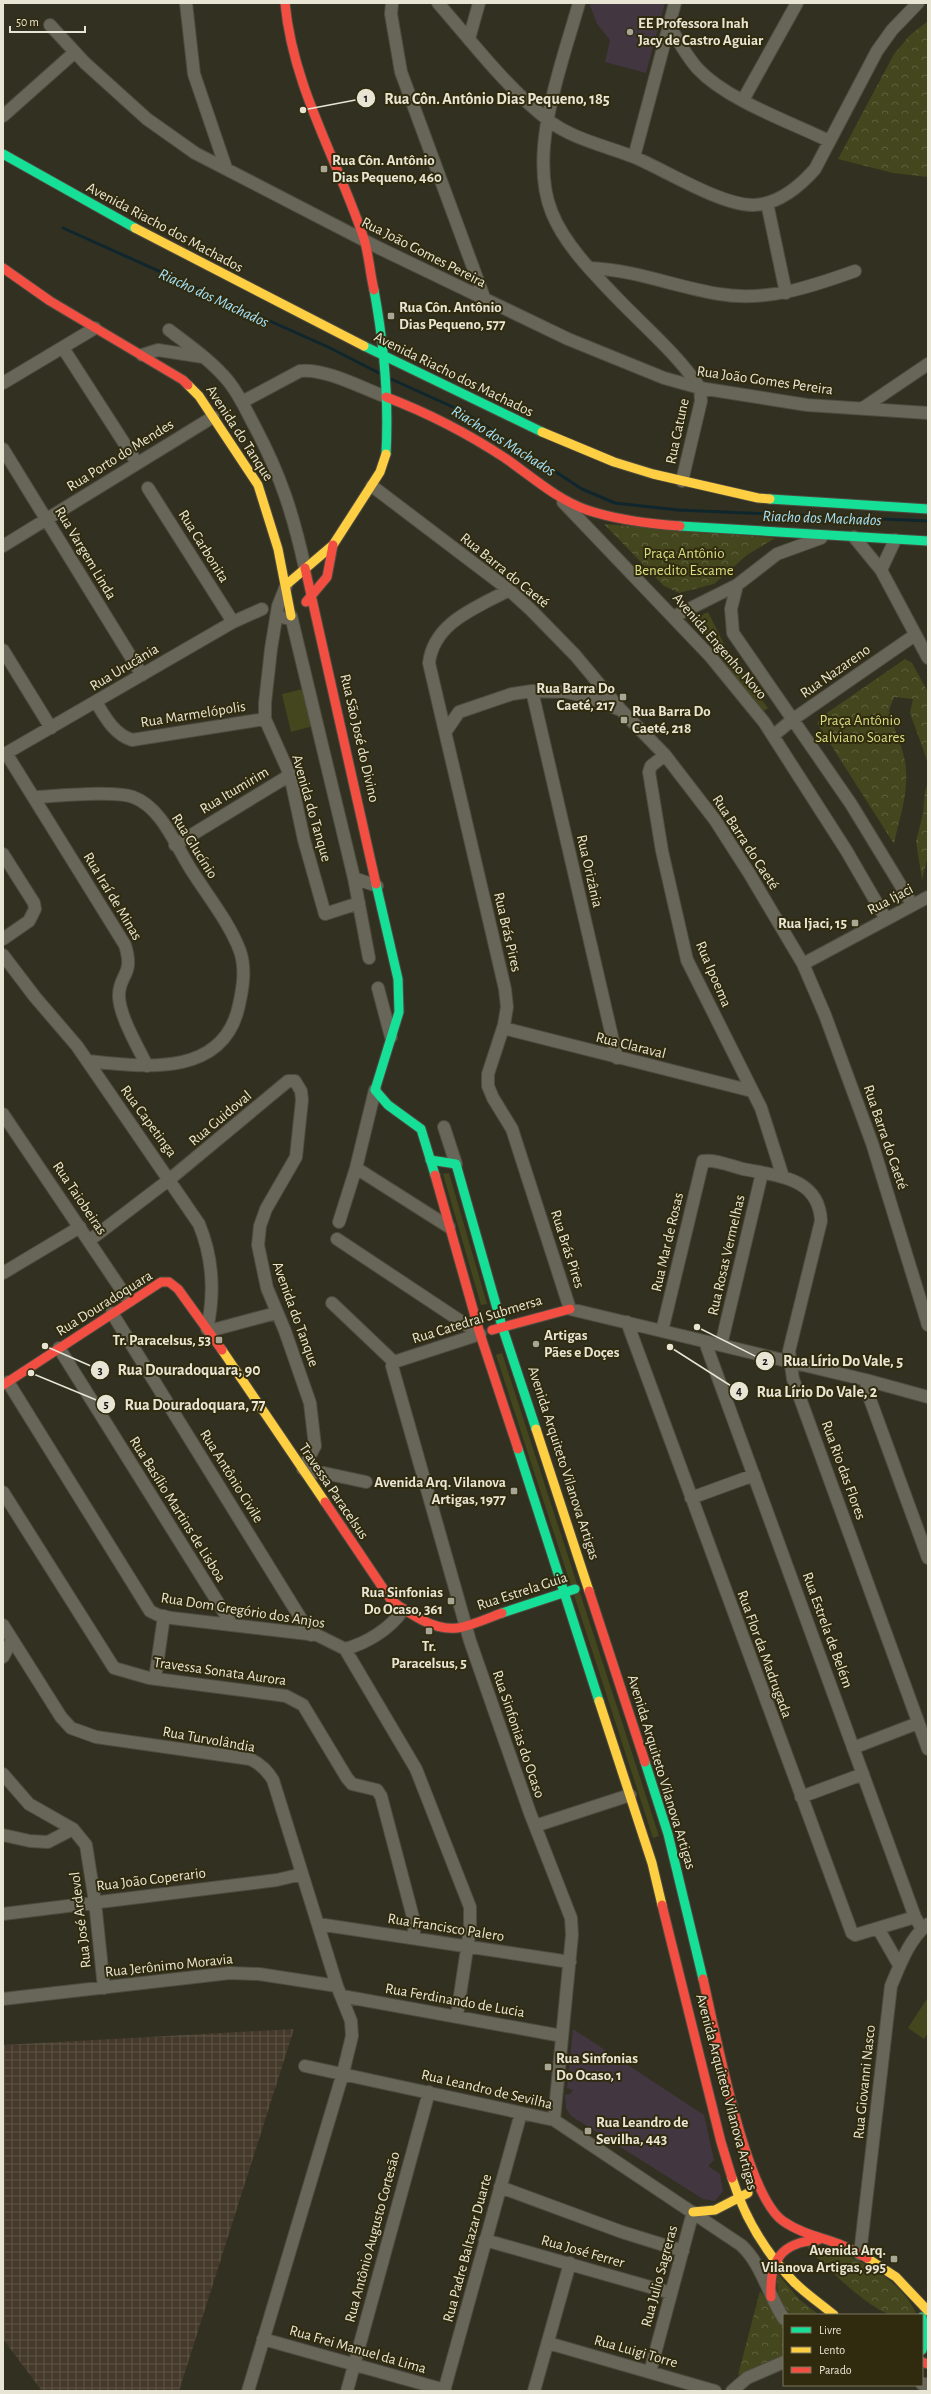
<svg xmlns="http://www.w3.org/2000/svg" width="931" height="2394" font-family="'Alegreya Sans',sans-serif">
<defs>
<pattern id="industrial-grid" width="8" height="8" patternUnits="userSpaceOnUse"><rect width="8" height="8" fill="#44392a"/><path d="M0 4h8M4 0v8" fill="none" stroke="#5f5648"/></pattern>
<pattern id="park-crowns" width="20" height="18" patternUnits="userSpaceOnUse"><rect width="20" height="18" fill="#44461d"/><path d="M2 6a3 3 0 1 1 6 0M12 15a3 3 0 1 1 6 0" fill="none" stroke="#5f613d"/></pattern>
</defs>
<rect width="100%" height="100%" fill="#323021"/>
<path fill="url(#industrial-grid)" d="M294,2029L179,2391H42L3,2339V2045Z"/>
<path fill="#423641" d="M589,3H665L646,73L605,62L610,40L597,24Z
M573,2029L704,2115L714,2160L708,2166L720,2174L723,2191L715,2201L703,2199L571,2116L566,2108L565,2095L570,2094L573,2090L567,2088Z"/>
<path fill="#44461d" d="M708,612L731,658L768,708L761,713L698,626L700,616Z
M303,689L313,726L291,732L282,694Z
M449,1173L487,1304L481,1305L443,1174Z
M502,1353L659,1836L653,1838L496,1355Z
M928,1997V2033L924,2039L908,2028Z"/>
<path fill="url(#park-crowns)" d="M928,21V177L893,173L838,159L894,54L910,35Z
M604,524L775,538L747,555L714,584L679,593L664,586Z
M905,659L912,663L928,692V763L910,713L913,699L894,697L889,710C893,730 905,749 906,770C908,795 899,820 894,844L817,723L821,717Z
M928,782V856L922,880L916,841L923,814L925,791Z
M815,2245C852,2253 901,2278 917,2315C909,2315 899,2317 892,2315C869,2310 823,2264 807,2247Z
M777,2273L799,2299L819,2315H789L778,2300Z
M760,2291L784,2321V2363L738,2375Z"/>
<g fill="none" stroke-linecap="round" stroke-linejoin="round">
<path stroke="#10262d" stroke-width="3" d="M63,228L328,347L379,373
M391,379L464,412L582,489L615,503L678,510L928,521"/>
<defs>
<path id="street" d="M186,3L194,74L226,168
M392,3L391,14L401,72L485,300
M438,3C473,43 506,87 548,120C572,139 606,146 634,157C665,170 722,206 754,205C779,204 800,186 815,169L877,51L892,30L918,3
M579,3C562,64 527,152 552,213C565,245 594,274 618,299C646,328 678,355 700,388L701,401L682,481
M50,25L85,63L147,119L195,153L379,248L568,339L664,378L700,388L807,405L928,413
M669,25C678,40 686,56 698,69C727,100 790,122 829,141
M469,39L479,3
M743,100L797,3
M3,116L75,52
M634,157L675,3
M767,203L786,293
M591,268C635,270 676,287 719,294C767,302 810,287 855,271
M169,330C190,346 213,362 229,382C240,396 247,412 255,427C281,476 293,514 305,568
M63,348L137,463
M142,355L158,350L203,357
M3,383L95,328
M242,402L300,371C325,368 362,388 386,397
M863,408L928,364
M3,449L142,675
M372,486L509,590L531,610L575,655L621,710L665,755L715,820L749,873L803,964L825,1015L872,1143L928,1325
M148,488L233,622
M563,502L710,656L764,722L846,850L886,919
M854,537L881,570L928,658
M3,546L213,417
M881,570L895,540
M737,585L731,609L733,633L851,804L912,904
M286,586L278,606L271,649L265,703V719L290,775L304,840L325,914L359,903
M509,590C476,608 434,622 429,663L505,989L507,1007L504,1025L488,1074V1086L493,1098L512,1129L570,1309L866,1380L928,1397
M673,617L737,585L777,554L821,538
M285,618L291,616L354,878L369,958
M3,650L51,728
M532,691L617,1058
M96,702C105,717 114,734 132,740L265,719
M446,731L459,712L512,694L532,691L566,692L588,697L618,709
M774,735L792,720L915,635
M6,753L125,945C135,977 118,974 119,997C120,1017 138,1047 147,1066
M3,755L233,622L262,609
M665,755L651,766L649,772L662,851L687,960L761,1108L783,1177
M34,797C57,796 114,790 133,797C161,807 175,844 190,868C207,895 229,922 240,951C246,969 243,987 239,1005C224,1078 144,1067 88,1061
M175,845L290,775
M3,854L34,903L35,909L29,921L3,939
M354,878L377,886
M3,955L35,997L77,1046L199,1224C213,1258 215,1293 207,1329
M803,964L928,897
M378,988L391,1037
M503,1028L752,1091
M3,1114L129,1301
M444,1127L456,1164
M356,1168L449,1227
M339,1222L356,1168L375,1090
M337,1239L480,1334
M90,1240L170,1179L288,1081H295L301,1091L302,1100L296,1157L266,1209L260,1226L258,1245L267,1288L285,1331L310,1403L315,1446L303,1469
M3,1273L80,1227
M332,1303L394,1362
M112,1313L311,1635
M627,1322L852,1933L855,1935L915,1917
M209,1331L276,1313
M662,1331L703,1161C715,1159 731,1166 743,1169C777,1176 819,1177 821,1221L789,1351L793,1379L928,1749
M705,1342L915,1917L922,1929
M721,1345L762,1173
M59,1348L232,1625
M394,1362L392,1366L470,1641L530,1813L571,1918L572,1935L554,2120
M394,1362L480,1334
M866,1380L867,1391L928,1558
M8,1382L150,1611L158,1615L172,1618L317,1635L345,1649L416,1769L470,1907V1929L457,2015
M306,1472L324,1473L366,1482
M3,1492L114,1668L149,1678L286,1696L303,1705L347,1778L352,1784L377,1790L381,1796L414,1921V1938
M691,1498L754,1475
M3,1625L61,1717L71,1728L96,1737L250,1759C261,1764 267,1770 273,1780L337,1986L351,2021L352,2036L343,2073L248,2391
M345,1649C367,1643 390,1629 403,1610
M3,1657L12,1640
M155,1679L164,1616
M853,1748L918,1723
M3,1774L29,1804L73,1829L86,1845L95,1902L104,1988
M801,1797L863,1774
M535,1826L630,1795
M3,1835L30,1841L48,1842L73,1829
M3,1914L277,1880L302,1874
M318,1924L570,1962
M879,1930L899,1965
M342,1996L562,2036
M3,1999L230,1973L259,1974L337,1986
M305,2066L554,2120L741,2245C762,2264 768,2295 784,2319
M500,2187L622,2232L683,2251
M485,2240L671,2293
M860,2254L891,1986C900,1965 909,1939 928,1924
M263,2339L445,2390
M548,2343L715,2391
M650,2372L693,2212
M922,2384H928
M347,2391L429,2092
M444,2391L521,2113
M534,2391L570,2263
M732,2391L747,2378L784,2362"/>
<path id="fast" d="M3,154L135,228
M374,290C384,344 389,399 386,454
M364,346L542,432
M770,499L928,509
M680,526L928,541
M376,884L398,979L399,1012L375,1090L388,1105L421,1129L435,1175
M430,1160L456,1164L502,1326L536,1429
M518,1449L599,1701
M502,1613L575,1589
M645,1762L668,1834L703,1979
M922,2317L926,2338L922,2350"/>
<path id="slow" d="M135,228L364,346
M188,385L199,396L258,485L278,549L291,616
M542,432L614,462L653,474L758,498L770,499
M286,585L333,545L380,472L386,454
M222,1350L325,1502
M536,1429L589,1591
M599,1701L652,1863L662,1905
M732,2178C744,2216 766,2253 794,2282C806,2294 821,2304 834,2315
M693,2212L715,2210L748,2193
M867,2258L896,2277L928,2311"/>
<path id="jam" d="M285,3C293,88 338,160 364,239C369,255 370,274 374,290
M3,268L50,301L183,380L188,385
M386,397C428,413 467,433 505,458C531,476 556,499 587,510C614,519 651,524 680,526
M305,568L376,884
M306,602L327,577L333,545
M435,1175L480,1334L518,1449
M492,1330L570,1309
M3,1385L161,1282H169L178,1289L222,1350
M325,1502L391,1600C408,1613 434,1631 457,1628C471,1626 488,1618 502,1613
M589,1591L645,1762
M662,1905L721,2142L732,2178
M703,1979C715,2029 745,2195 783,2221C800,2233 820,2237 839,2244C849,2248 858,2253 867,2258
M771,2297C769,2261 781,2242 818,2240
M922,2362L928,2364"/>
</defs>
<use href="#street" stroke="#4e4c3f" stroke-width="14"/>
<use href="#fast" stroke="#4e4c3f" stroke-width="11"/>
<use href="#slow" stroke="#4e4c3f" stroke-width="11"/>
<use href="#jam" stroke="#4e4c3f" stroke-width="11"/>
<use href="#street" stroke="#676659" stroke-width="12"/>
<use href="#fast" stroke="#16e098" stroke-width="9"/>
<use href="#slow" stroke="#ffcf43" stroke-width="9"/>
<use href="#jam" stroke="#f24e42" stroke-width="9"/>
</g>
<g fill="#a8a695" stroke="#302b0e" stroke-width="1.5">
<circle cx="630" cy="32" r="4"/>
<rect x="320" y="165" width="8" height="8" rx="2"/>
<rect x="387" y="312" width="8" height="8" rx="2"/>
<rect x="619" y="693" width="8" height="8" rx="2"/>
<rect x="620" y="716" width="8" height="8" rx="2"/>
<rect x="851" y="919" width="8" height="8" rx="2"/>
<rect x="215" y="1336" width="8" height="8" rx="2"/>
<circle cx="536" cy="1344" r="4"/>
<rect x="510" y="1487" width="8" height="8" rx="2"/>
<rect x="447" y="1597" width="8" height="8" rx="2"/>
<rect x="425" y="1627" width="8" height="8" rx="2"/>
<rect x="544" y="2063" width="8" height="8" rx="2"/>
<rect x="584" y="2127" width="8" height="8" rx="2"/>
<rect x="890" y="2255" width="8" height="8" rx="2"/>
</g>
<g text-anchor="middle" stroke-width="4" stroke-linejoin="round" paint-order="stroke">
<g font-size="15" font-weight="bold" fill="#e8e5d4" stroke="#302b0e" text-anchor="start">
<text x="638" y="28">EE Professora Inah<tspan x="638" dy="17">Jacy de Castro Aguiar</tspan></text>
<text x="332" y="165">Rua Côn. Antônio<tspan x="332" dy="17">Dias Pequeno, 460</tspan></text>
<text x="399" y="312">Rua Côn. Antônio<tspan x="399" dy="17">Dias Pequeno, 577</tspan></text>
<text x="615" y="693" text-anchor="end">Rua Barra Do<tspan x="615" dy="17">Caeté, 217</tspan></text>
<text x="632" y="716">Rua Barra Do<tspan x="632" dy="17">Caeté, 218</tspan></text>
<text x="847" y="928" text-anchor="end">Rua Ijaci, 15</text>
<text x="544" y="1340">Artigas<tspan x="544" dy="17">Pães e Doçes</tspan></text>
<text x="211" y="1345" text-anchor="end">Tr. Paracelsus, 53</text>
<text x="506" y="1487" text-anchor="end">Avenida Arq. Vilanova<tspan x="506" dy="17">Artigas, 1977</tspan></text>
<text x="443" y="1597" text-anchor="end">Rua Sinfonias<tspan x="443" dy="17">Do Ocaso, 361</tspan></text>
<text x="429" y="1651" text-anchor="middle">Tr.<tspan x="429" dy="17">Paracelsus, 5</tspan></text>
<text x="556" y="2063">Rua Sinfonias<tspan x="556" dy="17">Do Ocaso, 1</tspan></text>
<text x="596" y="2127">Rua Leandro de<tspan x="596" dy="17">Sevilha, 443</tspan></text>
<text x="886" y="2255" text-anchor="end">Avenida Arq.<tspan x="886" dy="17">Vilanova Artigas, 995</tspan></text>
</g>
<g font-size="15" fill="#e8e5d4" stroke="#302b0e">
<text transform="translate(165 227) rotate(28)" y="5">Avenida Riacho dos Machados</text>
<text transform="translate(424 252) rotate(27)" y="5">Rua João Gomes Pereira</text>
<text transform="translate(454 374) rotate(26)" y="5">Avenida Riacho dos Machados</text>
<text transform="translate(765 380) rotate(8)" y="5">Rua João Gomes Pereira</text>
<text transform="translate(677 431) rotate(-78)" y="5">Rua Catune</text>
<text transform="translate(240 433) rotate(57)" y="5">Avenida do Tanque</text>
<text transform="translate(120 455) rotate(-32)" y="5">Rua Porto do Mendes</text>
<text transform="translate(204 546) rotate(58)" y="5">Rua Carbonita</text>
<text transform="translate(86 553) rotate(59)" y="5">Rua Vargem Linda</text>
<text transform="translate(505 570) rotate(39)" y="5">Rua Barra do Caeté</text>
<text transform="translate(720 646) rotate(49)" y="5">Avenida Engenho Novo</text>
<text transform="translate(124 667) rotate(-31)" y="5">Rua Urucânia</text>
<text transform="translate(835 671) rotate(-35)" y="5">Rua Nazareno</text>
<text transform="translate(193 714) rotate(-9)" y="5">Rua Marmelópolis</text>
<text transform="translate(360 738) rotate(77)" y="5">Rua São José do Divino</text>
<text transform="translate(234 790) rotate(-31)" y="5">Rua Itumirim</text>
<text transform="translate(312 808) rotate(74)" y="5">Avenida do Tanque</text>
<text transform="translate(746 842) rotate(57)" y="5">Rua Barra do Caeté</text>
<text transform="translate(195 846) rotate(58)" y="5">Rua Glucínio</text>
<text transform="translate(590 871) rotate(77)" y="5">Rua Orizânia</text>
<text transform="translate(113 896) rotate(59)" y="5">Rua Iraí de Minas</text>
<text transform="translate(890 899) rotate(-28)" y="5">Rua Ijaci</text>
<text transform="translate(508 932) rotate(77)" y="5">Rua Brás Pires</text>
<text transform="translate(714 974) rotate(67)" y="5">Rua Ipoema</text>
<text transform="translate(631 1045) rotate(14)" y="5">Rua Claraval</text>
<text transform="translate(220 1118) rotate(-40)" y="5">Rua Guidoval</text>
<text transform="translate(149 1121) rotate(54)" y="5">Rua Capetinga</text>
<text transform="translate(886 1137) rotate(71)" y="5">Rua Barra do Caeté</text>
<text transform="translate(80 1198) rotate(56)" y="5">Rua Taiobeiras</text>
<text transform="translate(667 1242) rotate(-77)" y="5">Rua Mar de Rosas</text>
<text transform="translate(568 1249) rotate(72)" y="5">Rua Brás Pires</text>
<text transform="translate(726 1255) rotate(-77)" y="5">Rua Rosas Vermelhas</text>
<text transform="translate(104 1303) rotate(-32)" y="5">Rua Douradoquara</text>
<text transform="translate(296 1314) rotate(70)" y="5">Avenida do Tanque</text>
<text transform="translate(477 1319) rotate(-17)" y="5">Rua Catedral Submersa</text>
<text transform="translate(564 1463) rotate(72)" y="5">Avenida Arquiteto Vilanova Artigas</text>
<text transform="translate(844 1470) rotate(70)" y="5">Rua Rio das Flores</text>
<text transform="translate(232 1476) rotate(58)" y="5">Rua Antônio Civile</text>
<text transform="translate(334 1491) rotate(56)" y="5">Travessa Paracelsus</text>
<text transform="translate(178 1509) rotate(58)" y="5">Rua Basílio Martins de Lisboa</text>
<text transform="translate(522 1591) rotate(-18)" y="5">Rua Estrela Guia</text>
<text transform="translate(243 1610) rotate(9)" y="5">Rua Dom Gregório dos Anjos</text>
<text transform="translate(828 1630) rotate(70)" y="5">Rua Estrela de Belém</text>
<text transform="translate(765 1654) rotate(70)" y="5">Rua Flor da Madrugada</text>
<text transform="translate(220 1671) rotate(8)" y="5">Travessa Sonata Aurora</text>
<text transform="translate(519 1734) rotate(71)" y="5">Rua Sinfonias do Ocaso</text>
<text transform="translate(209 1739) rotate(10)" y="5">Rua Turvolândia</text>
<text transform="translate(662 1772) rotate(73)" y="5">Avenida Arquiteto Vilanova Artigas</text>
<text transform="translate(151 1879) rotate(-7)" y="5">Rua João Coperario</text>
<text transform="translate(80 1920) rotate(-97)" y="5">Rua José Ardevol</text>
<text transform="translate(446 1927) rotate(9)" y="5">Rua Francisco Palero</text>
<text transform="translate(169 1965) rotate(-6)" y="5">Rua Jerônimo Moravia</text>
<text transform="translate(455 2000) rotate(10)" y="5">Rua Ferdinando de Lucia</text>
<text transform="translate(864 2082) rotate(-84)" y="5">Rua Giovanni Nasco</text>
<text transform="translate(487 2089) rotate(13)" y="5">Rua Leandro de Sevilha</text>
<text transform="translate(727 2092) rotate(75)" y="5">Avenida Arquiteto Vilanova Artigas</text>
<text transform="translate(372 2237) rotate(-75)" y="5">Rua Antônio Augusto Cortesão</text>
<text transform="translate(467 2248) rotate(-75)" y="5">Rua Padre Baltazar Duarte</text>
<text transform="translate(583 2251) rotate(16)" y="5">Rua José Ferrer</text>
<text transform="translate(659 2276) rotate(-75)" y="5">Rua Julio Sagreras</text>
<text transform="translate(358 2349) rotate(16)" y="5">Rua Frei Manuel da Lima</text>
<text transform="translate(636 2351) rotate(16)" y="5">Rua Luigi Torre</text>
</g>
<g font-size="15" fill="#d9df83" stroke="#302b0e">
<text x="684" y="558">Praça Antônio<tspan x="684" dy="17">Benedito Escame</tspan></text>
<text x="860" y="725">Praça Antônio<tspan x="860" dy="17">Salviano Soares</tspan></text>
</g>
<g font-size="16" font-style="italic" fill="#a4e0f8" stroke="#302b0e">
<text transform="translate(214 297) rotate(25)" y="6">Riacho dos Machados</text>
<text transform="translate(504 440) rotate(32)" y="6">Riacho dos Machados</text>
<text transform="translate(822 517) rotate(2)" y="6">Riacho dos Machados</text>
</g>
</g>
<path fill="none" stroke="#e8e5d4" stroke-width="1.5" d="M303 110L366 98M697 1327L765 1361M45 1346L100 1370M670 1347L739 1391M31 1373L106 1404"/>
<g fill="#e8e5d4" stroke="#302b0e" stroke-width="1.5">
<circle cx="303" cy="110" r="4"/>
<circle cx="697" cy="1327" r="4"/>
<circle cx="45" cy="1346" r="4"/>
<circle cx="670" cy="1347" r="4"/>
<circle cx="31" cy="1373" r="4"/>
<circle cx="366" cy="98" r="10"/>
<circle cx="765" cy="1361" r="10"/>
<circle cx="100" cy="1370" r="10"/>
<circle cx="739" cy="1391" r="10"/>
<circle cx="106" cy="1404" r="10"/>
</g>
<g font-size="12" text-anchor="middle" font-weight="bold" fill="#111">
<text x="366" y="102">1</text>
<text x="765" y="1365">2</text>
<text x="100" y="1374">3</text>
<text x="739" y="1395">4</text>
<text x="106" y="1408">5</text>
</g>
<g font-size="16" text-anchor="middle" font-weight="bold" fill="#e8e5d4" stroke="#302b0e" stroke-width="4" stroke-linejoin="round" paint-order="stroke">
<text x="497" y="104">Rua Côn. Antônio Dias Pequeno, 185</text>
<text x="843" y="1366">Rua Lírio Do Vale, 5</text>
<text x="189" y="1375">Rua Douradoquara, 90</text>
<text x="817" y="1397">Rua Lírio Do Vale, 2</text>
<text x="195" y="1410">Rua Douradoquara, 77</text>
</g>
<rect width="931" height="2394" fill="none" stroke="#e8e5d4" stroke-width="8"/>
<rect x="783" y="2314" width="140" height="72" fill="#302b0e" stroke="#7a755d"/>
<rect x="791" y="2327" width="20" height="6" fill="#16e098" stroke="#7a755d"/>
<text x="819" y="2334" font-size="12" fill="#e8e5d4">Livre</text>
<rect x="791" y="2347" width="20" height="6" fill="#ffcf43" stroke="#7a755d"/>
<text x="819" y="2354" font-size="12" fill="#e8e5d4">Lento</text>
<rect x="791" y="2367" width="20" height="6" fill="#f24e42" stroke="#7a755d"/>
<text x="819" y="2374" font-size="12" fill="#e8e5d4">Parado</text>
<path d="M10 26v6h75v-6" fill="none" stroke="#e8e5d4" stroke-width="2"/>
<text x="16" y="26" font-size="12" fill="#e8e5d4" stroke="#302b0e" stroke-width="3" paint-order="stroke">50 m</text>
</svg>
